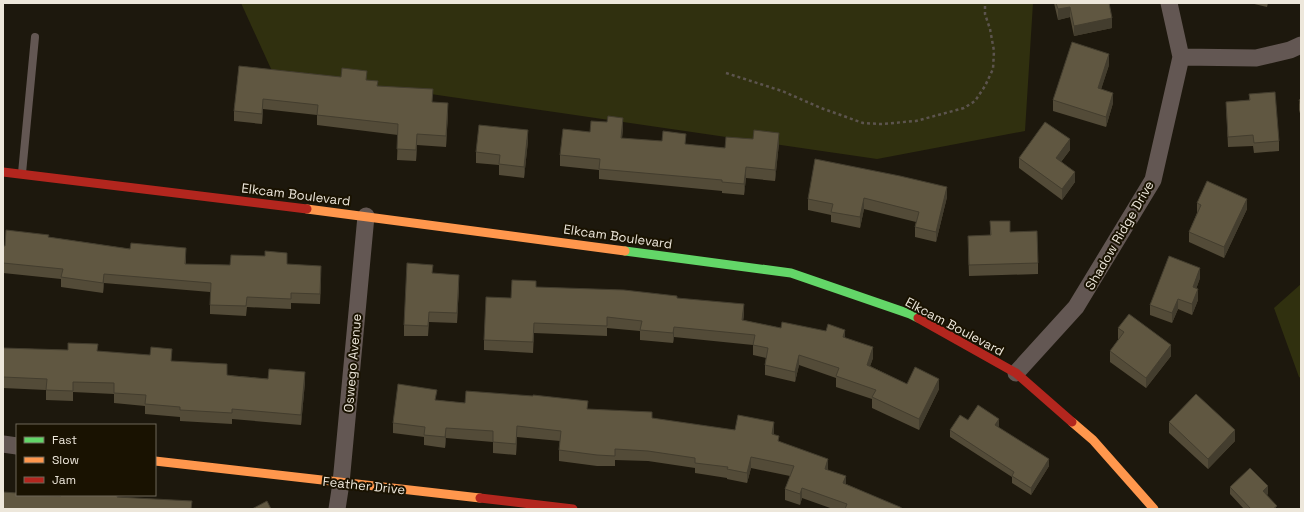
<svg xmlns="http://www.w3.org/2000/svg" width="1304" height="512" font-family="'Space Grotesk',sans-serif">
<rect width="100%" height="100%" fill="#1d180d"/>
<path fill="#30300f" d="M241,3H1033L1025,131L877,159L272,71Z
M1301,284V378L1299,377L1274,308Z"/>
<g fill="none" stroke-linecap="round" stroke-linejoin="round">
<path stroke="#5c544e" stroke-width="2.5" stroke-dasharray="3 3" stroke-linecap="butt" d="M726,73L782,91L821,108L863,123L881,124L916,121L964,108L975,101L985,86L993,69L994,51L990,29L985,14V3"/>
<path stroke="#635753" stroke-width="8" d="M22,173L35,37"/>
<path stroke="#635753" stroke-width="17" d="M1181,57L1256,58L1290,50L1301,45
M1016,373L1076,307L1153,180L1181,57L1169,3
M3,444L17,446
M337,509L341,483L366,216"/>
<path stroke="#63d668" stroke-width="9" d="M625,251L791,273L910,314L918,318"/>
<path stroke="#ff974d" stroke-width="9" d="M307,209L625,251
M1072,422L1093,440L1154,509
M155,461L480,498"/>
<path stroke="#b3261e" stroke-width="9" d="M3,172L307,209
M918,318L1016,373L1072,422
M480,498L573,509"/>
</g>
<path fill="#534b38" d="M1054,3H1109L1112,28L1074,36L1070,17L1058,20Z
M1250,3H1268L1267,7Z
M1109,65L1101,89L1113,103L1106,127L1053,111V100Z
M239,66L367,80L378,86L433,102L448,113L446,147L417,145L416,161L397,160L398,135L317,125V115L263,109L262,124L234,121V111Z
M1249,94L1279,141V151L1254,153L1253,146L1228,147L1226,102L1249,100Z
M1301,99V117L1299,110V100Z
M623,128L622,138L725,148L779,143L775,181L746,178L744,195L722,193V191L599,179V170L560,166V155L590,132Z
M528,141L524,178L499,175V165L476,163V152Z
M1070,150L1061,162L1075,182L1062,200L1019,168V158Z
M947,197L936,242L915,237V227L916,222L864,209L860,228L831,222V215L808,210V199Z
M1197,203L1247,209L1224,258L1189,242V232L1197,213Z
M990,221L1010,232L1038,263V274L969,276L968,246L990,235Z
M49,237L186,257V264L230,265L287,264L321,275L320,304L291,303V309L247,307L246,316L210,314V292L104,283L103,293L61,287V279L3,273V246Z
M433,273L459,285L457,323L429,322L428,336H404V325Z
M1200,278L1196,289L1198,300L1192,315L1178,309L1172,323L1150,315V305Z
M536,287L677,298L744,315L743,320L781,328L845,338L873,358L870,366L907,384L939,389L919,430L872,408V399L836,387V378L799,365L795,382L765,375V365L766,358L753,355V345L674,337L673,343L640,340V331L607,328V336L534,333L533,353L484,350V340L511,298Z
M1118,328L1171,356L1146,388L1110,362V351L1119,339H1118Z
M3,338V348L98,351L172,361L227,375L305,382L301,425L232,419V424L180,421V417L145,414V406L114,403V394L73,392V401L46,400V390L3,388Z
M437,400L465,403L588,409L735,430L774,433V435L779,441L828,469V470L846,484L903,509H833L802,498L800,505L785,500V489L790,476L751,468L747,483L727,479V478L695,473V468L648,461L615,460V466H597L559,461V450L560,441L517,437L516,455L493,453V442L446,438L445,448L424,445V437L393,433V423Z
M968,420L999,426L998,427L1049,466L1031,495L1012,483V477L950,437V430Z
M1169,422L1235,441L1208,469L1169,433Z
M1230,487L1268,494L1266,495L1277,509H1244L1230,494Z"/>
<path fill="#433d2e" d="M1070,7V17L1058,20V9Z
M1112,18V28L1074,36V26Z
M1109,54V65L1098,99V88Z
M1113,93V103L1106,127V117Z
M263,99V109L262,124V114Z
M448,103V113L446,147V136Z
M623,118V128L621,148V138Z
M528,130V141L524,178V167Z
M779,133V143L775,181V170Z
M417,134V145L416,161V150Z
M1070,139V150L1056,168V158Z
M746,167V178L744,195V184Z
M1075,172V182L1062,200V189Z
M947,187V197L936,242V232Z
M864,198V209L860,228V217Z
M1247,199V209L1224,258V247Z
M321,266V275L320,304V294Z
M1200,268V278L1193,298V287Z
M104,274V283L103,293V283Z
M459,275V285L457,323V313Z
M1198,289V300L1192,315V304Z
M1178,299V309L1172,323V313Z
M744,304V315L742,330V320Z
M674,327V337L673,343V333Z
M845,330V340L843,337Z
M1171,345V356L1146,388V378Z
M873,347V358L867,375V365Z
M799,355V365L795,382V372Z
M305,372V382L301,425V415Z
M939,379V389L919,430V419Z
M999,419V426L995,433V425Z
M774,422V433L772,445V434Z
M517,426V437L516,455V444Z
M446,428V438L445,448V437Z
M1235,430V441L1208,469V459Z
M751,457V468L747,483V473Z
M828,459V469L825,479V469Z
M1049,459V466L1031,495V488Z
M846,476V487L843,483Z
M1268,486V494L1263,499V491Z
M802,488V498L800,505V494Z"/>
<path fill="#605741" stroke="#433d2e" d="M1056,3H1109L1112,18L1074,26L1070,7L1058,9Z
M1072,42L1109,54L1098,88L1113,93L1106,117L1053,100Z
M239,66L341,77L342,68L367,71L366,80L378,81L377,86L433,89L432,102L448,103L446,136L417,134L416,150L397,149L398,124L317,115L318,105L263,99L262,114L234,111Z
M1275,92L1279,141L1254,143L1253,135L1228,137L1226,102L1250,100L1249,94Z
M1301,99V106L1299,100Z
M608,116L623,118L621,138L662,141L663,131L686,134L685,144L725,148L726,137L753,139L754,130L779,133L775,170L746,167L744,184L722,182V180L599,169L600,159L560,155L563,129L590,132L591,121L607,122Z
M1045,122L1070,139L1056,158L1075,172L1062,189L1019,158Z
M479,125L528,130L524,167L499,164L500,155L476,152Z
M815,159L900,176L947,187L936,232L915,227L919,212L864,198L860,217L831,212L833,204L808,199Z
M1207,181L1247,199L1224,247L1189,232L1201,205L1197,203Z
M990,221H1010V232L1037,231L1038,263L969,265L968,236L991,235Z
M6,230L49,235L48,237L130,249L131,243L186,248L185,264L230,265L231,255L265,256V251L287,253V264L321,266L320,294L291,293V299L247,297L246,306L210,305L211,283L104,274L103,283L61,277L63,269L3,263V246H5Z
M1169,256L1200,268L1193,287L1198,289L1192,304L1178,299L1172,313L1150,305Z
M407,263L433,265L432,273L459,275L457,313L429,312L428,326L404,325Z
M512,280L536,281V287L624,290L677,296V298L744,304L742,320L781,328L782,322L826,331L828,324L845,330L843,337L873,347L867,365L907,384L915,367L939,379L919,419L872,397L876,390L836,376L839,368L799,355L795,372L765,365L768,348L753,345L755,335L674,327L673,333L640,330L642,321L607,317V326L534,323L533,342L484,340L486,297L511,298Z
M1129,314L1171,345L1146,378L1110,351L1124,332L1118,328Z
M68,343L98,344L97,351L150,355L151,347L172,349L171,361L227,364V375L234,376L268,379L269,369L305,372L301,415L232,409V413L180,410V407L145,404L146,395L114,393V383L73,382V391L46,390L47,379L3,377V348L68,350Z
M398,384L437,390L435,400L465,403L466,391L533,396V395L588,401L587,409L652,412V418L735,430L738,415L774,422L772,434L779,436L778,441L828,459L825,469L846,476L843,483L900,507L903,509H845L847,504L802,488L800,494L785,489L794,466L751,457L747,473L727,469L728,467L695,463V458L648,451L615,449V456L597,455L559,450L561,431L517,426L516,444L493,442V431L446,428L445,437L424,435L425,427L393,423Z
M1196,394L1235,430L1208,459L1169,422Z
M978,405L999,419L995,425L1049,459L1031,488L1012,476L1014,472L950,430L960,415L968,420Z
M1250,468L1268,486L1263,491L1277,506L1273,509H1251L1230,487Z
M3,492L17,493V495L61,496V495H117V497L192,501L191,509H3Z
M267,501L271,509H252Z"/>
<g text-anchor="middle" stroke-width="4" stroke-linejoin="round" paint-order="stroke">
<g font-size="13" fill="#ede7db" stroke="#191201">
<text transform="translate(296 194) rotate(7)" y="5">Elkcam Boulevard</text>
<text transform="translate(1119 235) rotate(-60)" y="5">Shadow Ridge Drive</text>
<text transform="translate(618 236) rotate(8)" y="5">Elkcam Boulevard</text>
<text transform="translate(955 326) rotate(28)" y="5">Elkcam Boulevard</text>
<text transform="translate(352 363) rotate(-85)" y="5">Oswego Avenue</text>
<text transform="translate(364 485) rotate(6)" y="5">Feather Drive</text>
</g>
</g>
<rect width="1304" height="512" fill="none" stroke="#ede7db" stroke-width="8"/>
<rect x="16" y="424" width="140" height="72" fill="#191201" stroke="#6e6758"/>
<rect x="24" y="437" width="20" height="6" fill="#63d668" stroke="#6e6758"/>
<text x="52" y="444" font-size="12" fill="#ede7db">Fast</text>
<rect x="24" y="457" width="20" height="6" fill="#ff974d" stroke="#6e6758"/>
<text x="52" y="464" font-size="12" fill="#ede7db">Slow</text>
<rect x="24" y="477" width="20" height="6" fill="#b3261e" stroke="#6e6758"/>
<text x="52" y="484" font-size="12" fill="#ede7db">Jam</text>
</svg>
